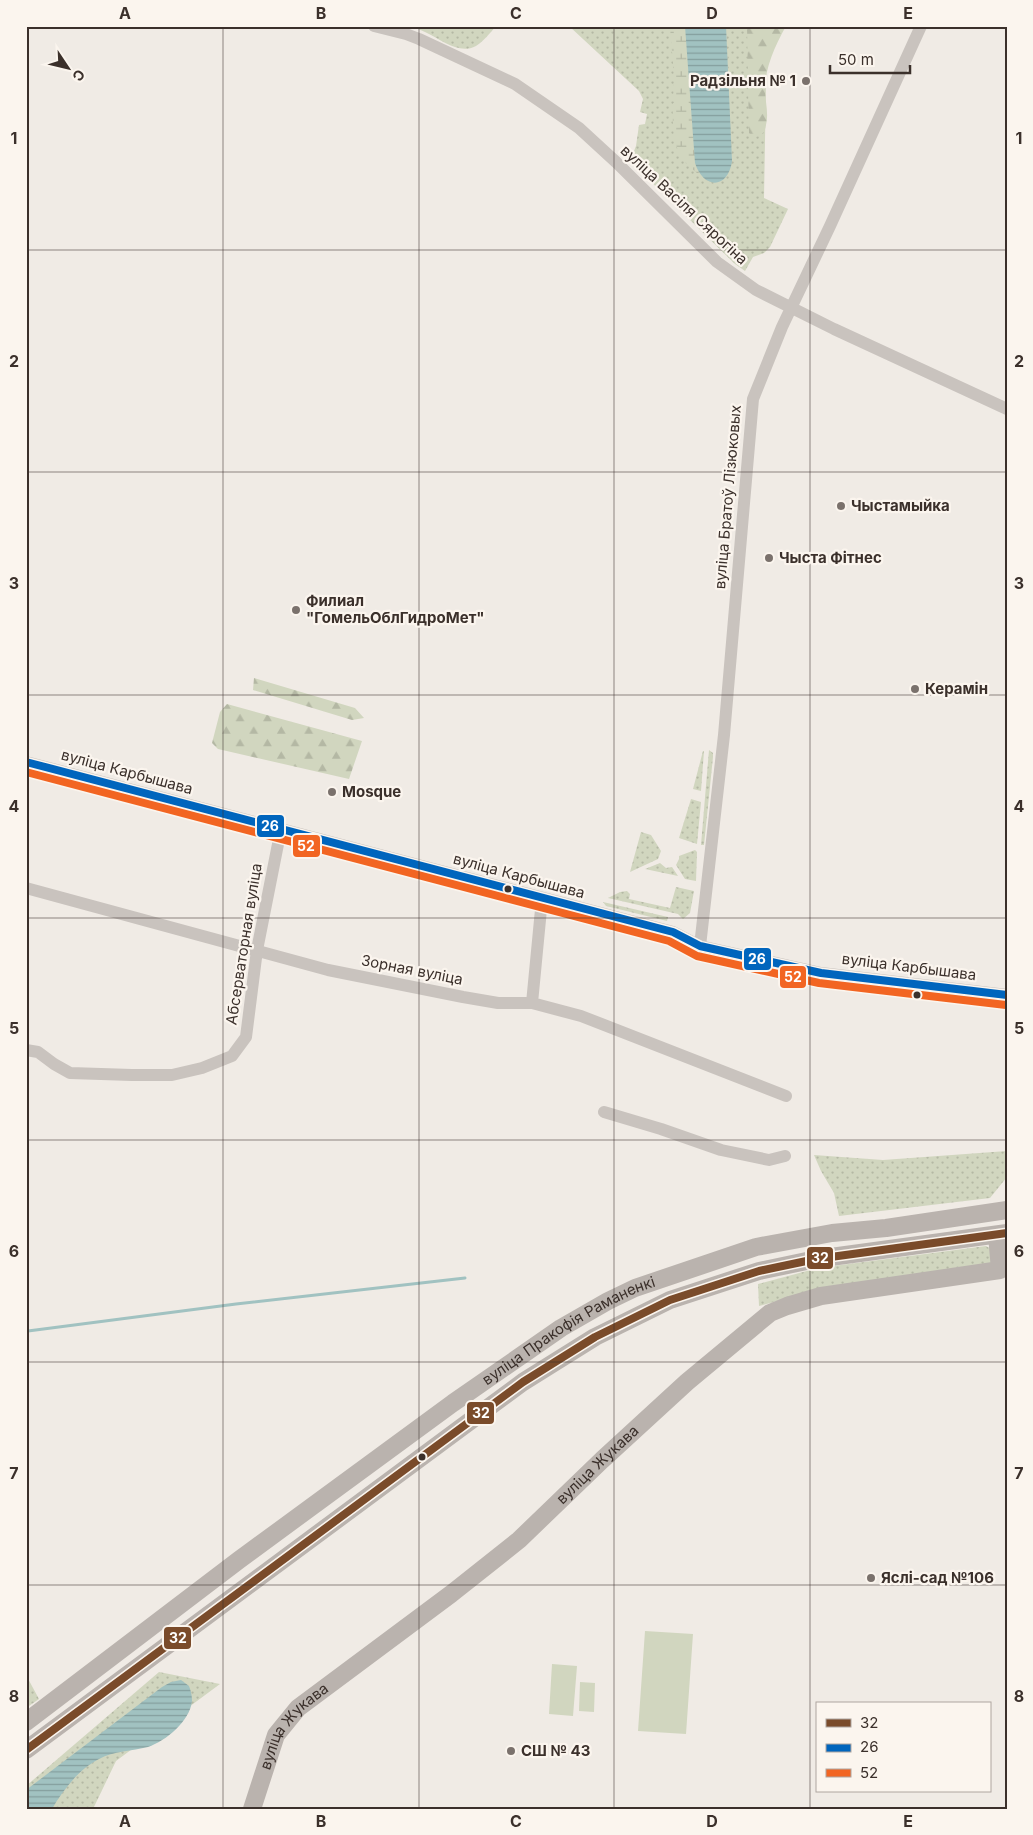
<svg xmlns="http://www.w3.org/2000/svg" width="1033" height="1835" font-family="Inter,sans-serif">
<defs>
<pattern id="grass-dots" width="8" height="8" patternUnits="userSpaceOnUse" patternTransform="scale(1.25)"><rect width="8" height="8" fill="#d1d6bf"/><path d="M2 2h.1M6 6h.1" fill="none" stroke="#b4b8a4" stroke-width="1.8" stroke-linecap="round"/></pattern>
<pattern id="forest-firs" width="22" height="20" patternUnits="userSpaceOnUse" patternTransform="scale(1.25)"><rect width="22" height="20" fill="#d1d6bf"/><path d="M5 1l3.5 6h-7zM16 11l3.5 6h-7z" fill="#b4b8a4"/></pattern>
<pattern id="wetland-marsh" width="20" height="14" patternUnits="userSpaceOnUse" patternTransform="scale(1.25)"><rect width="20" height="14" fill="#d1d6bf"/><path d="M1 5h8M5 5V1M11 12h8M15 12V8" fill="none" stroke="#b4b8a4"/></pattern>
<pattern id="water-rules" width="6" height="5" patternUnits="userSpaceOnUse" patternTransform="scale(1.25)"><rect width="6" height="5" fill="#a1c2c1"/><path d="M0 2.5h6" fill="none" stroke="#849e9d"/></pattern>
</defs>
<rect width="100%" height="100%" fill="#f0ebe5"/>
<path fill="url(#grass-dots)" d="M409,26H496C490,33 484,41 476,46C459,55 442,40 427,33C422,30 415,28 409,26Z
M569,26H767L764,198L788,209L770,247L764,253L753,257L745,271L735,264L638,169L632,156L636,146L639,125L645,124L647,114L640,112L643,99L639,91Z
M709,750L713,753V757L704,845H701Z
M703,751H704L701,791L693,789Z
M691,799L701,802L697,844L679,838Z
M641,832L651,835L661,851L658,859L630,872Z
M695,850L697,852L696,881L685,879L676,865L679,859V856Z
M660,863L666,868L672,867L678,876L645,869Z
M676,887L694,891L690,913L683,919L678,914L608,898L620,892L627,891L630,894L629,899L670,908Z
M603,902L668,917L667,921L606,906Z
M1007,1151V1177L990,1198L839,1216L834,1193L821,1171L814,1155L883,1160Z
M986,1246L991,1249L992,1261L990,1263L810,1292L759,1306L758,1284L818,1268Z
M159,1672L220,1684L116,1761L93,1809H26V1786Z
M26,1675L39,1699L26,1708Z"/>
<path fill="url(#forest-firs)" d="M747,26H786C775,46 765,67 765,90C765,101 769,113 766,125C765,133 761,137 753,137L749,133Z
M254,678L355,708L364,718L352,720L253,690Z
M227,704L362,741L349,779L218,749L212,743L220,712Z"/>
<path fill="url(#wetland-marsh)" d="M670,26H726L732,161L729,173L721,181C710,184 705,180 697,173C690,167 683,162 679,153C669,130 674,101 674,77C673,60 671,43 670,26Z"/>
<path fill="#d1d6bf" d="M645,1631L693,1634L686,1734L638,1731Z
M552,1664L577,1666L573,1716L549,1714Z
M580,1682L595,1683L594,1712L579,1711Z"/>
<path fill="url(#water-rules)" d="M685,26H726L732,161C728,190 703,189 695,163Z
M181,1680L189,1686C191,1691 192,1696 192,1701C190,1721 166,1741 148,1747C132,1751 114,1751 99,1759C79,1769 63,1790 52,1809H26V1790L162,1687L171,1682Z"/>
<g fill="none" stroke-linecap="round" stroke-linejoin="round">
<path stroke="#a1c2c1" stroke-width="3" d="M28,1331L236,1304L465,1278"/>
<path stroke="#c9c3be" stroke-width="12" d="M374,26L406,34L419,39L515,84L579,128L616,162L717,262L756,290L834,329L1007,409
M26,762L673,932L700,946L821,973L1007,995
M26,888L328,970L463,997L498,1003H532L581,1016L786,1096
M700,946L724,735L753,399L782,327L830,226L921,26
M532,1003L542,899
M26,1050L38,1052L54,1064L70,1073L132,1075H172L202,1068L232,1056L246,1037L257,950L281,829
M604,1112L661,1129L721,1150L769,1160L785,1156"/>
<g stroke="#bab3ae" stroke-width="18">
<path id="s1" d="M26,1722L239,1560L453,1403L561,1328L608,1301L635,1288L756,1247L832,1233L886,1228L1007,1210"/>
<path d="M26,1750L462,1427L523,1382L595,1337L670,1300L759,1271L816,1259L1007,1233"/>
<path id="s2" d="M252,1809L276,1735L298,1708L451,1594L519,1540L602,1460L687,1382L770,1313L787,1306L821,1296L1000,1270L997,1235"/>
</g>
<defs>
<path id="bus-1" d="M26,1750L523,1382L595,1337L670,1300L759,1271L816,1259L1007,1233"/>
<path id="bus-2" d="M26,762L673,932L700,946L821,973L1007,995"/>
<path id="bus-3" d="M26,772L669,941L697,956L819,983L1006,1005"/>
</defs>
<use href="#bus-1" stroke="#fbf5ee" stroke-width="11"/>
<use href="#bus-2" stroke="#fbf5ee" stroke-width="11"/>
<use href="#bus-3" stroke="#fbf5ee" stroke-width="11"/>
<use href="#bus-1" stroke="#7a4b2a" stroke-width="8"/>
<use href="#bus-2" stroke="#0065bd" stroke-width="8"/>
<use href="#bus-3" stroke="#f26522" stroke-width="8"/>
</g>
<path fill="none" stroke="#3b302b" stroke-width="1" stroke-opacity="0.55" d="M223,26V1809M419,26V1809M614,26V1809M810,26V1809M26,250H1007M26,472H1007M26,695H1007M26,918H1007M26,1140H1007M26,1362H1007M26,1585H1007"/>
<g fill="#7a716c" stroke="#fbf5ee" stroke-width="2">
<circle cx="806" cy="81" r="5"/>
<circle cx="841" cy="506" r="5"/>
<circle cx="769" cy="558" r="5"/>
<circle cx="296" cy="610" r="5"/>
<circle cx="915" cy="689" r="5"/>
<circle cx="332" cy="792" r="5"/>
<circle cx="871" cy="1578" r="5"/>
<circle cx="511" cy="1751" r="5"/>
</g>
<g fill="#3b302b" stroke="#fbf5ee" stroke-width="2">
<circle cx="508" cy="889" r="4.5"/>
<circle cx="917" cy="995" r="4.5"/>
<circle cx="422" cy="1457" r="4.5"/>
</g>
<g text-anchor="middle" stroke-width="4.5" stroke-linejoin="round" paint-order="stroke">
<g font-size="15" font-weight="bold" fill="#3b302b" stroke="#fbf5ee" text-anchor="start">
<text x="796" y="86" text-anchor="end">Радзільня № 1</text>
<text x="851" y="511">Чыстамыйка</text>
<text x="779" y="563">Чыста Фітнес</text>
<text x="306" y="606">Филиал<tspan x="306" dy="17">"ГомельОблГидроМет"</tspan></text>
<text x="925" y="694">Керамін</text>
<text x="342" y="797">Mosque</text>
<text x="881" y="1583">Яслі-сад №106</text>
<text x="521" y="1756">СШ № 43</text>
</g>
<g font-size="15" fill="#3b302b" stroke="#fbf5ee">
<text transform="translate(684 205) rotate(43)" y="5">вуліца Васіля Сярогіна</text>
<text transform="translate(728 497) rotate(-85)" y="5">вуліца Братоў Лізюковых</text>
<text transform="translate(127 772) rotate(15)" y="5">вуліца Карбышава</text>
<text transform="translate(519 876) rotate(15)" y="5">вуліца Карбышава</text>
<text transform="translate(244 944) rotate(-81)" y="5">Абсерваторная вуліца</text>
<text transform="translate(909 967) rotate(7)" y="5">вуліца Карбышава</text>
<text transform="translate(412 970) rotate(11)" y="5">Зорная вуліца</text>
<text dy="5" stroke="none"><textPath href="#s1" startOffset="670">вуліца Пракофія Раманенкі</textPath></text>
<text dy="5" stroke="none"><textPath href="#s2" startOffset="499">вуліца Жукава</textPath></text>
<text dy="5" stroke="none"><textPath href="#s2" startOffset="95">вуліца Жукава</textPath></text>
</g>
</g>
<g stroke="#fbf5ee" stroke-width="2">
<rect x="256" y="814" width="29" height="24" rx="5" fill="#0065bd"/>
<rect x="292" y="834" width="29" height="24" rx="5" fill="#f26522"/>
<rect x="743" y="947" width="29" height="24" rx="5" fill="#0065bd"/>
<rect x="779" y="965" width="28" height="24" rx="5" fill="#f26522"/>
<rect x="806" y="1246" width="28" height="24" rx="5" fill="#7a4b2a"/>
<rect x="466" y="1401" width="29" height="24" rx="5" fill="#7a4b2a"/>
<rect x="163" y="1626" width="29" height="24" rx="5" fill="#7a4b2a"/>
</g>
<g font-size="14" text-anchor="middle" font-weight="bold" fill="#fff">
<text x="270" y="831">26</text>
<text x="306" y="851">52</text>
<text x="757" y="964">26</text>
<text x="793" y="982">52</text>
<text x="820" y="1263">32</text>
<text x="481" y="1418">32</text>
<text x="178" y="1643">32</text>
</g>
<rect width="1033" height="1835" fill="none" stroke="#fbf5ee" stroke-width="55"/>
<rect x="816" y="1702" width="175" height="90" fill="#fbf5ee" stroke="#aea6a0"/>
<rect x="826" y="1719" width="25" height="8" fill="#7a4b2a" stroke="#aea6a0"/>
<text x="860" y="1728" font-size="15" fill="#3b302b">32</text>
<rect x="826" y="1744" width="25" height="8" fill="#0065bd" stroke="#aea6a0"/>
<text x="860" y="1752" font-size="15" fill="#3b302b">26</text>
<rect x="826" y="1769" width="25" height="8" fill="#f26522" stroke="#aea6a0"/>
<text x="860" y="1778" font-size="15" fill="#3b302b">52</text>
<g transform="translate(68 68) rotate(125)" stroke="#fbf5ee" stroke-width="4" paint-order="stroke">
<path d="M0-4L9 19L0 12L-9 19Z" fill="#3b302b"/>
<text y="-8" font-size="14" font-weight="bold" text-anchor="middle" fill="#3b302b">С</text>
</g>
<path d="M830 65v8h80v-8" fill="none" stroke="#3b302b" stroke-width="2.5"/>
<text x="838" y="65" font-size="15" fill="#3b302b" stroke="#fbf5ee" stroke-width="4" paint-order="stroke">50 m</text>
<rect x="28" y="28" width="978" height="1780" fill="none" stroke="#3b302b" stroke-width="2"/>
<g font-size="16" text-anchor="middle" font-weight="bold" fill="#3b302b">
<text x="125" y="19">A</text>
<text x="321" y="19">B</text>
<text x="516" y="19">C</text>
<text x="712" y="19">D</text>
<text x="908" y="19">E</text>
<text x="14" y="144">1</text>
<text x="1019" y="144">1</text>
<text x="14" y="367">2</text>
<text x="1019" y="367">2</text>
<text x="14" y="589">3</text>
<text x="1019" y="589">3</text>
<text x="14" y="812">4</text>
<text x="1019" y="812">4</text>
<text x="14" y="1034">5</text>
<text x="1019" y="1034">5</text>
<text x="14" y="1257">6</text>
<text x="1019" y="1257">6</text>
<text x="14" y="1479">7</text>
<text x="1019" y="1479">7</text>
<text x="14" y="1702">8</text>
<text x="1019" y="1702">8</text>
<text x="125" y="1827">A</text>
<text x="321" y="1827">B</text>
<text x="516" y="1827">C</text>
<text x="712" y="1827">D</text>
<text x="908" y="1827">E</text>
</g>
</svg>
